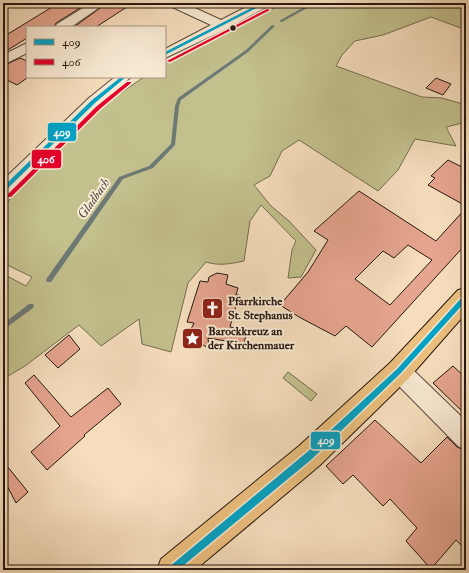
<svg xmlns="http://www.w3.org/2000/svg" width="469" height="573" font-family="'IM FELL Double Pica',serif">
<rect width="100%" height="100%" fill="#f6debd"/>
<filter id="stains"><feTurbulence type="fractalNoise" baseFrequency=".005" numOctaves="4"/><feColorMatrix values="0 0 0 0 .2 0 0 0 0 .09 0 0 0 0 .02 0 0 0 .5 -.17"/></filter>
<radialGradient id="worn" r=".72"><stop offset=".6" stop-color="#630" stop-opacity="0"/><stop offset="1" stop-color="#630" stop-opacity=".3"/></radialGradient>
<path fill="#c2c08d" stroke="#746c4f" d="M282,3H466V30L431,17L383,35L355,41L342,55L336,66L422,97L442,98L466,105V122L446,127L456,146L415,139L398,170L378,191L299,140L282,151L270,176L254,185L271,206L289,221L316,250L301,277L288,278L292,250L296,241L261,205L250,221L244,261C230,264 219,266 206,262L188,283L171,352L142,344L139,319L101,346L79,325L25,366L3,379V274L26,286L32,277L3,263V206L109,101L144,77H165V63L268,10H271Z
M288,372L317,394L311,401L283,378Z"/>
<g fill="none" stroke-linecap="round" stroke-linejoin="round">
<path fill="#6e7975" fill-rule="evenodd" d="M311,3H316L282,22L279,21Z
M272,25L275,26L248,52L181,100L179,106L175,145L153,168L123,179L51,282H47L46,280L47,278L119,177L149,166L171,144L175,106L178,98L246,50Z
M29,304H33L34,306L33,308L3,330V324Z"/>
</g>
<path fill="#e6a58f" stroke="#271711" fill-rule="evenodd" d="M67,3H88L56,23L54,27H27V38L3,53V37L57,4L59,8Z
M107,3H133L96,27H74Z
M20,58L27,61V78L17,85L3,78V66Z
M436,78L451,84L443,95L426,88Z
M448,160L466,169V206L428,185L435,178L431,176Z
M359,191L436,241L466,208V244L372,347L346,326L335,336L299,317L280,305L308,272L328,240L314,231ZM408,245L432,260L390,305L355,279L383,251L394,258Z
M217,273L228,275L226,284L238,288L236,295H239L230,327L247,330L244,344L208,338L209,349L192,337L191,329L194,323L187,322L200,281L208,282L209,277Z
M69,335L80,349L58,368L45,355Z
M453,366L466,378V415L433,383Z
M34,375L71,417L108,388L121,404L84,435L85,436L47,470L31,452L60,426L25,383Z
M375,420L421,463L447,437L457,447L466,451V550L456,540L431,569L406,541L417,528L390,499L383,506L353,475L343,484L326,466Z
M3,461L28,492L16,503L3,478Z"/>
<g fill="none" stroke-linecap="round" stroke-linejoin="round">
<defs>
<path id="minor" d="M91,3H106L71,27H55L57,24Z
M168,3H184L221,20L254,3H270L268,6L226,29L165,58V49L211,25L170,6Z
M27,43V53L3,65V55Z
M115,77H131L99,104L9,195L3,196V180L89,98Z
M399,361L407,364L466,421V450L458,446L391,378L388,371L391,364Z"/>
<path id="major" d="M466,288V313L408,379L319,466L195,570H157L161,559L299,446L390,363L458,290Z"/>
</defs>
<use href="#minor" stroke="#5b493c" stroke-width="2"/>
<use href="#major" stroke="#271711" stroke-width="2"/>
<use href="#minor" fill="#f9ead4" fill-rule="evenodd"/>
<use href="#major" fill="#ebbf7e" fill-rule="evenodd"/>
<defs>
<path id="bus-1" d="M261,3H266L165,55V52Z
M121,77H126L96,102L5,191L3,192V187L92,100Z
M466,294V301L401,373L312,459L178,570H168L169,567L306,453L397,369L464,295Z"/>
<path id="bus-2" d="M267,9L270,10L170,62L167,61Z
M127,82H131V83L101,108L11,197H7L6,196L7,195L97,106Z"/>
</defs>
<use href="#bus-1" stroke="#f9ead4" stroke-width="3"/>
<use href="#bus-2" stroke="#f9ead4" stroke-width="3"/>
<use href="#bus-1" fill="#02a2c5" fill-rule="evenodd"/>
<use href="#bus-2" fill="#e4002b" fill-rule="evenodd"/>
</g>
<defs>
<symbol id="church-square" viewBox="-11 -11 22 22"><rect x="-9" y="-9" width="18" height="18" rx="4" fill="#8f2418" stroke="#f9ead4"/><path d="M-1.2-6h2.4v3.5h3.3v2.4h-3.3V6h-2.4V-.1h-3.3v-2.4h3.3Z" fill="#fff"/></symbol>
<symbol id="sight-square" viewBox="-11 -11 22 22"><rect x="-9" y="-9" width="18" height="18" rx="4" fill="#8f2418" stroke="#f9ead4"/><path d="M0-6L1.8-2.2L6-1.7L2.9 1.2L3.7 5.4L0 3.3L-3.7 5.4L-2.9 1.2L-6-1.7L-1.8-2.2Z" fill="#fff"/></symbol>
</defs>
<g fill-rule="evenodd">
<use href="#church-square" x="200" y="296" width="25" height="25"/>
<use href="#sight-square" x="180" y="326" width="25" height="25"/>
</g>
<circle fill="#271711" stroke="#f9ead4" stroke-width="1.5" cx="233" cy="28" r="3.5"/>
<g text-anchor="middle" stroke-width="4" stroke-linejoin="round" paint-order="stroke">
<g font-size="12" font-weight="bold" fill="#271711" stroke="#f9ead4" text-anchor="start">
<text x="228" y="305">Pfarrkirche<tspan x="228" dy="14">St. Stephanus</tspan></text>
<text x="208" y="335">Barockkreuz an<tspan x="208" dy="14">der Kirchenmauer</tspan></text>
</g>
<g font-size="13" font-style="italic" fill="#51504b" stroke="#f9ead4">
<text transform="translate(93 198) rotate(-55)" y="5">Gladbach</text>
</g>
</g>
<g stroke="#f9ead4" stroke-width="1.5">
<rect x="47" y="122" width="30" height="20" rx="4" fill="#02a2c5"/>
<rect x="31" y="149" width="31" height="20" rx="4" fill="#e4002b"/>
<rect x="310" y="431" width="31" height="19" rx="4" fill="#02a2c5"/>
</g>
<g font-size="11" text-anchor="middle" font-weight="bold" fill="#fff">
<text x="62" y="136">409</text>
<text x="46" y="163">406</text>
<text x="326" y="444">409</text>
</g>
<rect width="469" height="573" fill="none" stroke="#f6debd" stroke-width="16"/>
<rect x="4" y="4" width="461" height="565" fill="none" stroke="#271711" stroke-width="2"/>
<rect x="8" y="8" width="453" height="557" fill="none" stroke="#271711"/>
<rect x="26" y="26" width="140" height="52" fill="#f9ead4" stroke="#a59686"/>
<rect x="34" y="39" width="20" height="6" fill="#02a2c5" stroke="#a59686"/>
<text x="62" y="46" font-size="12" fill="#271711">409</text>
<rect x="34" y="59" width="20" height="6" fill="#e4002b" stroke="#a59686"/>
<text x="62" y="66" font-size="12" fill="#271711">406</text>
<rect width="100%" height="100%" filter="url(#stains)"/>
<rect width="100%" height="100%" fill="url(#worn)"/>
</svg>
